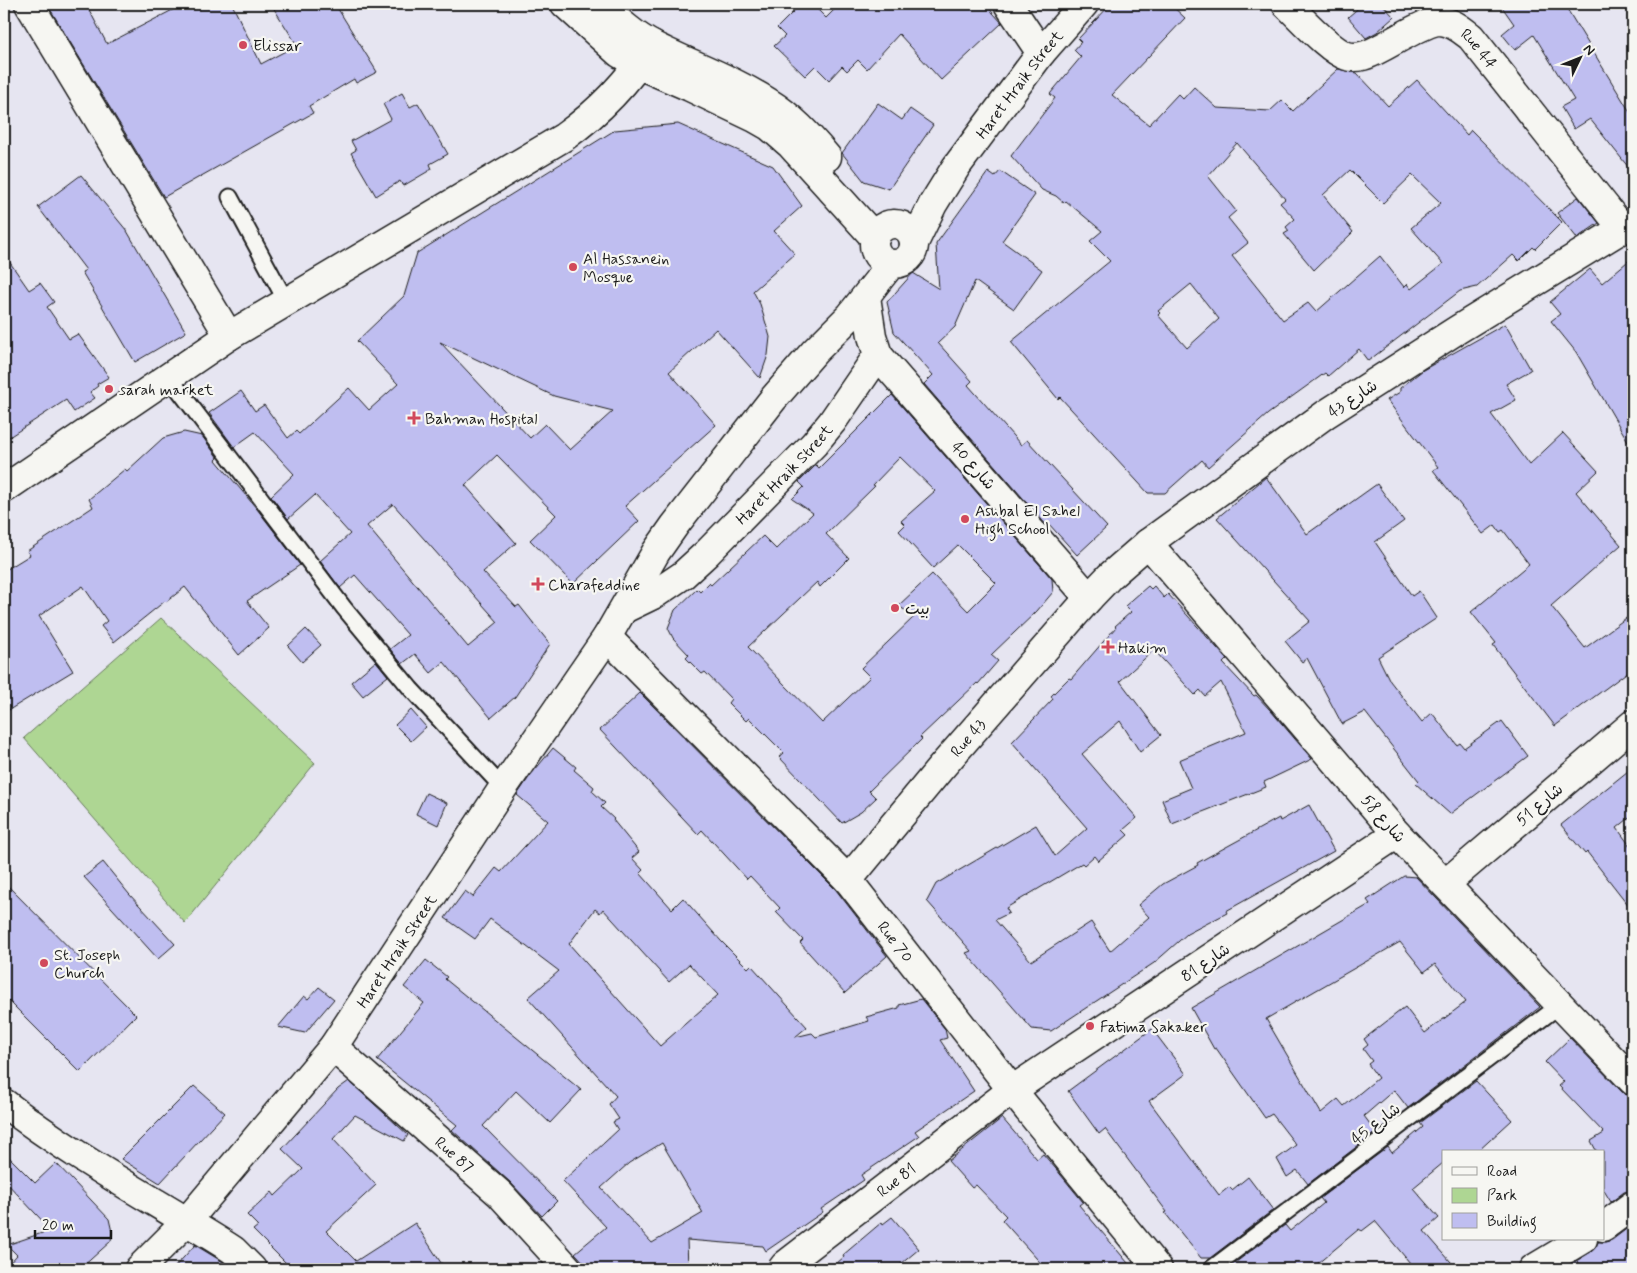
<svg xmlns="http://www.w3.org/2000/svg" width="1637" height="1273" font-family="Mynerve,'Playpen Sans Arabic',sans-serif">
<rect width="100%" height="100%" fill="#e6e5f1"/>
<filter id="ink" filterUnits="userSpaceOnUse"><feTurbulence type="fractalNoise" baseFrequency=".02" numOctaves="2"/><feDisplacementMap in="SourceGraphic" scale="10" xChannelSelector="R" yChannelSelector="G"/><feConvolveMatrix kernelMatrix="1 2 1 2 8 2 1 2 1" color-interpolation-filters="sRGB"/></filter>
<g filter="url(#ink)">
<path fill="#aed693" stroke="#657958" d="M161,618L315,763L185,923L24,738Z"/>
<path fill="#bfbef0" stroke="#1c1c1c" fill-rule="evenodd" d="M47,4H86L107,44L184,4H232L261,64L297,45L271,4H335L377,72L356,83L354,79L309,106L313,113L164,197Z
M801,4H812L826,18L840,4H985L1002,23L941,80L899,34L867,69L858,60L847,71L842,66L829,80L815,66L805,76L774,46L785,36L777,28Z
M1111,4H1170L1185,18L1112,95L1149,125L1178,94L1183,99L1194,87L1217,108L1270,111L1282,100L1293,111L1338,69L1357,73L1388,106L1417,80L1467,135L1471,130L1562,222L1535,249L1533,247L1519,261L1513,255L1477,287L1460,291L1368,361L1359,349L1328,376L1325,373L1268,414L1208,467L1202,460L1165,493H1148L1060,397L1058,399L1011,342L1110,261L1090,241L1102,231L1066,201L1064,203L1056,196L1042,190L1011,156L1055,98L1050,94L1081,57L1074,50L1081,42L1078,39ZM1237,143L1285,199L1280,203L1295,219L1286,227L1289,231L1284,234L1314,270L1353,232L1323,195L1350,170L1383,203L1412,175L1441,203L1411,228L1443,264L1411,289L1407,284L1404,287L1380,256L1316,312L1308,303L1283,320L1232,256L1248,243L1228,218L1236,211L1208,176ZM1191,284L1219,319L1187,348L1158,315L1160,313L1158,311Z
M1363,4H1382L1394,17L1377,32L1366,38L1348,17Z
M1500,4H1564L1633,117V173L1590,119L1574,129L1561,107L1574,100L1534,35L1515,50L1502,34L1514,24Z
M402,93L410,107L418,103L448,154L430,164L432,169L403,186L400,181L376,196L351,153L356,150L351,141L391,119L383,104Z
M878,103L902,120L910,109L933,125L889,189L864,181L842,153Z
M678,124L773,166L802,206L774,231L795,254L753,291L760,304L770,337L768,355L760,378L716,329L669,372L716,425L625,506L639,521L573,584L530,540L556,515L497,455L465,485L516,543L483,572L516,607L519,605L550,644L515,697L491,718L444,662L431,673L415,654L402,664L390,649L408,635L355,575L340,588L320,561L350,534L315,495L288,519L271,496L294,474L255,432L234,447L209,413L241,391L255,411L264,405L288,438L296,431L299,434L349,388L369,410L398,384L357,341L404,296L417,253L615,130ZM440,342L554,396L613,411L570,450L545,424L530,438ZM393,504L498,622L468,647L367,526Z
M1000,171L1035,195L1002,241L1042,270L1014,309L975,281L955,327L938,343L972,381L968,385L1021,445L1027,440L1107,527L1077,555L1048,523V527L924,384L933,375L894,332L887,302L913,273L939,289L936,244L988,172L995,177Z
M81,175L127,231L186,332L135,362L82,272L86,270L38,207Z
M1578,197L1599,223L1577,238L1557,213Z
M4,254L29,290L40,283L54,302L47,307L69,339L78,334L109,377L97,384L98,386L90,392L95,398L74,412L66,400L6,439L9,394L4,398Z
M1633,257V450L1576,352L1551,321L1560,314L1550,302L1590,269L1602,283Z
M1505,324L1531,370L1506,384L1516,400L1491,414L1529,465L1563,433L1598,471L1576,492L1621,545L1551,606L1585,648L1633,613V668L1555,726L1493,645L1496,643L1471,612L1529,564L1503,530L1500,532L1495,525L1483,534L1433,470L1438,467L1387,400L1400,392V388L1423,370Z
M892,395L1052,579L1053,592L1037,611L991,655L998,661L978,684L977,683L920,737L922,739L869,791L876,798L861,812L842,823L779,757L784,753L749,718L746,721L728,703L731,699L705,672L702,674L686,658L689,655L673,638L668,628L675,610L697,589L700,592L709,583L711,585L763,536L776,549L813,513L792,499L804,487L799,482L816,465L819,468ZM900,457L935,491L901,521L905,525L899,531L933,568L958,545L996,583L968,611L932,574L898,606L915,616L861,668L870,677L822,723L748,647L817,582L820,587L849,558L826,534L875,486L873,485Z
M184,432L202,436L218,458L216,460L257,509L300,565L247,601L269,628L239,655L185,587L166,602L165,601L114,642L101,626L107,621L83,586L39,616L73,671L4,713V571L30,555L27,551L93,507L89,499L125,469L127,471L163,438Z
M1266,477L1307,534L1377,484L1404,521L1375,542L1412,596L1419,591L1437,618L1378,657L1390,681L1422,722L1432,713L1457,745L1460,743L1464,748L1502,721L1528,756L1450,814L1416,784L1419,781L1365,712L1342,724L1307,658L1302,662L1285,641L1310,621L1217,518Z
M1148,586L1151,589L1154,586L1164,598L1168,594L1227,659L1223,663L1254,696L1256,695L1271,711L1312,759L1264,782L1266,787L1172,824L1162,800L1191,788L1179,760L1246,732L1221,682L1205,696L1200,690L1195,695L1154,650L1120,681L1161,735L1140,752L1120,721L1082,754L1137,818L1123,830L1128,835L1098,861L1094,856L1084,865L1082,863L1006,908L1009,913L995,920L1031,961L1091,922L1110,951L1149,917L1138,905L1163,884L1198,865L1197,863L1279,818L1280,821L1309,805L1334,851L1226,911L1227,913L1187,934L1154,963L1051,1031L1032,1029L966,953L971,951L927,901L936,884L1036,825L1055,856L1087,828L1012,742L1053,699L1051,696L1069,678L1071,679L1116,627L1115,626L1131,612L1125,606Z
M306,629L321,645L302,662L288,646Z
M376,661L388,676L363,696L351,682Z
M640,693L836,890L887,956L845,993L800,943L803,940L776,912L780,908L750,876L747,879L702,830L698,834L600,730Z
M411,710L426,727L411,741L395,725Z
M553,748L576,767L574,770L594,787L592,791L605,803L601,807L614,819L613,820L639,852L632,858L643,870L640,873L672,909L683,898L721,941L748,968L751,965L807,1027L795,1037L812,1033L816,1037L869,1021L866,1017L899,1008V1005L921,999L945,1029L947,1038L940,1040L974,1091L915,1131L919,1136L861,1175L864,1180L821,1209L823,1212L766,1251L763,1246L687,1240L688,1269H590L575,1253L606,1227L563,1181L618,1130L613,1122L619,1119L609,1104L616,1096L528,998L559,971L490,919L475,939L445,918L465,891L473,897L496,868L501,872L548,821L517,795L530,776ZM595,909L600,913L603,909L669,982L689,964L718,995L660,1046L569,944ZM662,1143L703,1213L652,1243L601,1188L629,1163Z
M1633,767V815L1617,828L1633,850V911L1587,852L1585,854L1561,825Z
M426,793L447,803L438,825L416,814Z
M103,862L129,894L175,944L158,959L84,877Z
M1404,876L1416,877L1540,1007L1408,1108L1394,1090L1364,1116L1376,1132L1308,1184L1297,1170L1287,1177L1277,1159L1296,1145L1272,1114L1265,1118L1216,1048L1214,1049L1191,1008L1370,904L1367,900ZM1400,942L1424,972L1435,964L1466,1002L1425,1033L1405,1007L1364,1039L1368,1045L1363,1049L1372,1061L1368,1064L1378,1078L1344,1106L1338,1099L1321,1113L1266,1019Z
M4,882L136,1015L80,1072L4,996Z
M426,960L447,977L445,979L581,1090L550,1123L516,1091L483,1126L557,1201L542,1216L510,1182L452,1130L457,1125L377,1060L424,1003L404,987Z
M319,987L334,999L305,1033L278,1027L304,996L308,999Z
M1152,1029L1186,1074L1149,1101L1219,1195L1229,1187L1232,1190L1248,1177L1273,1210L1210,1258H1201L1165,1213L1167,1212L1105,1129L1099,1134L1068,1091Z
M1570,1038L1622,1092L1628,1096H1633V1190L1624,1192L1611,1202L1603,1189V1152H1597L1591,1141L1604,1133L1559,1086L1564,1082L1545,1062Z
M349,1081L408,1135L404,1141L355,1115L333,1139L376,1185L326,1231L356,1261L415,1223L445,1269H292L253,1230L258,1226L247,1215L272,1192L275,1196L303,1169L282,1149L338,1089Z
M1476,1081L1512,1120L1477,1152H1443V1163L1413,1188L1439,1218L1424,1231L1457,1269H1415L1375,1221L1362,1231L1359,1229L1311,1269H1234L1231,1266L1285,1225L1290,1231L1324,1203L1320,1198L1388,1147L1392,1153L1423,1127L1420,1123Z
M194,1086L225,1113L160,1183L121,1159Z
M1002,1118L1037,1159L1043,1154L1056,1169L1083,1202L1079,1205L1133,1269H1046L1002,1220L1006,1216L976,1185L972,1188L948,1161Z
M4,1152L35,1183L56,1163L109,1219L112,1232L111,1241L80,1269H4L17,1255L7,1245L51,1230L4,1180Z
M892,1217L919,1249L895,1269H830L844,1257L843,1255L882,1222L883,1224Z
M1633,1224V1269H1563L1591,1252L1596,1247L1598,1242H1605L1612,1240Z
M195,1245L223,1262L230,1269H173Z"/>
<g fill="none" stroke-linecap="round" stroke-linejoin="round">
<defs>
<path id="service" d="M230,197L286,301
M169,377L344,608L411,689L503,788
M1211,1269L1560,1005"/>
<g id="minor">
<path d="M29,4L229,336"/>
<path d="M565,4L619,53L639,65L690,87L755,118L769,126L791,145L875,238"/>
<path d="M600,4C616,19 634,36 654,46C692,65 732,79 768,102C791,116 809,136 827,157"/>
<path d="M1008,4L1041,53"/>
<path id="s1" d="M1286,4C1300,17 1330,51 1347,56C1358,59 1368,55 1379,49C1393,42 1423,23 1438,21C1451,20 1462,30 1471,37L1623,229"/>
<path d="M878,355L1089,598"/>
<path d="M4,489L229,336L564,137C599,112 628,82 652,45"/>
<path d="M1148,543L1397,834L1633,1081"/>
<path id="s2" d="M607,637L848,880L1012,1090L1158,1269"/>
<path id="s3" d="M848,880L939,770L1089,598L1110,576L1148,543L1326,414L1457,330L1633,222"/>
<path d="M1445,884L1633,724"/>
<path id="s4" d="M333,1047L500,1194L568,1269"/>
<path d="M4,1103C76,1159 156,1201 233,1250L252,1269"/>
<path d="M1603,1227L1633,1205"/>
<path id="s5" d="M782,1269L785,1265L1012,1090L1397,834"/>
<path d="M1533,1269L1583,1239"/>
</g>
<g id="tertiary">
<circle cx="894" cy="244" r="20"/>
<path id="s6" d="M914,243L933,204L956,167L1041,53L1084,4"/>
<path id="s7" d="M624,609L655,594L683,575L707,553L814,444L832,422L878,355L872,336L866,297"/>
<path id="s8" d="M139,1269L187,1221L333,1047L503,788L607,637L656,552L675,525L774,398L814,352L850,316L891,264"/>
</g>
</defs>
<use href="#service" stroke="#1c1c1c" stroke-width="19"/>
<use href="#minor" stroke="#1c1c1c" stroke-width="31"/>
<use href="#tertiary" stroke="#1c1c1c" stroke-width="31"/>
<use href="#service" stroke="#f6f6f2" stroke-width="15"/>
<use href="#minor" stroke="#f6f6f2" stroke-width="28"/>
<use href="#tertiary" stroke="#f6f6f2" stroke-width="28"/>
</g>
</g>
<g fill="#d1495b" stroke="#f6f6f2" stroke-width="2">
<circle cx="243" cy="45" r="5"/>
<circle cx="573" cy="267" r="5"/>
<circle cx="109" cy="389" r="5"/>
<path d="M411.5 410.5h5v5h5v5h-5v5h-5v-5h-5v-5h5z"/>
<circle cx="965" cy="519" r="5"/>
<path d="M535.5 576.5h5v5h5v5h-5v5h-5v-5h-5v-5h5z"/>
<circle cx="895" cy="608" r="5"/>
<path d="M1105.5 639.5h5v5h5v5h-5v5h-5v-5h-5v-5h5z"/>
<circle cx="44" cy="963" r="5"/>
<circle cx="1090" cy="1026" r="5"/>
</g>
<g text-anchor="middle" stroke-width="4.5" stroke-linejoin="round" paint-order="stroke">
<g font-size="16" fill="#1c1c1c" stroke="#f6f6f2" text-anchor="start">
<text x="253" y="51">Elissar</text>
<text x="583" y="264">Al Hassanein<tspan x="583" dy="18">Mosque</tspan></text>
<text x="119" y="395">sarah market</text>
<text x="425" y="424">Bahman Hospital</text>
<text x="975" y="516">Ashbal El Sahel<tspan x="975" dy="18">High School</tspan></text>
<text x="548" y="590">Charafeddine</text>
<text x="905" y="614">بيت</text>
<text x="1118" y="653">Hakim</text>
<text x="54" y="960">St. Joseph<tspan x="54" dy="18">Church</tspan></text>
<text x="1100" y="1032">Fatima Sakaker</text>
</g>
<g font-size="16" fill="#1c1c1c" stroke="#f6f6f2">
<text dy="6" stroke="none"><textPath href="#s1" startOffset="231">Rue 44</textPath></text>
<text dy="6" stroke="none"><textPath href="#s6" startOffset="191">Haret Hraik Street</textPath></text>
<text transform="translate(1352 398) rotate(-33)" y="6">شارع 43</text>
<text transform="translate(974 465) rotate(49)" y="6">شارع 40</text>
<text dy="6" stroke="none"><textPath href="#s7" startOffset="211">Haret Hraik Street</textPath></text>
<text dy="6" stroke="none"><textPath href="#s3" startOffset="186">Rue 43</textPath></text>
<text transform="translate(1539 804) rotate(-40)" y="6">شارع 51</text>
<text transform="translate(1384 818) rotate(49)" y="6">شارع 58</text>
<text dy="6" stroke="none"><textPath href="#s2" startOffset="420">Rue 70</textPath></text>
<text dy="6" stroke="none"><textPath href="#s8" startOffset="410">Haret Hraik Street</textPath></text>
<text transform="translate(1205 962) rotate(-34)" y="6">شارع 81</text>
<text transform="translate(1375 1123) rotate(-37)" y="6">شارع 45</text>
<text dy="6" stroke="none"><textPath href="#s4" startOffset="162">Rue 87</textPath></text>
<text dy="6" stroke="none"><textPath href="#s5" startOffset="145">Rue 81</textPath></text>
</g>
</g>
<rect width="1637" height="1273" fill="none" stroke="#f6f6f2" stroke-width="20"/>
<rect x="10" y="10" width="1617" height="1253" fill="none" stroke="#1c1c1c" stroke-width="2" filter="url(#ink)"/>
<rect x="1442" y="1150" width="162" height="90" fill="#f6f6f2" stroke="#9f9f9c"/>
<rect x="1452" y="1167" width="25" height="8" fill="#f6f6f2" stroke="#9f9f9c"/>
<text x="1487" y="1176" font-size="15" fill="#1c1c1c">Road</text>
<rect x="1452" y="1188" width="25" height="15" fill="#aed693" stroke="#9f9f9c"/>
<text x="1487" y="1200" font-size="15" fill="#1c1c1c">Park</text>
<rect x="1452" y="1213" width="25" height="15" fill="#bfbef0" stroke="#9f9f9c"/>
<text x="1487" y="1226" font-size="15" fill="#1c1c1c">Building</text>
<g transform="translate(1580 58) rotate(47)" stroke="#f6f6f2" stroke-width="4" paint-order="stroke">
<path d="M0-4L9 19L0 12L-9 19Z" fill="#1c1c1c"/>
<text y="-8" font-size="14" font-weight="bold" text-anchor="middle" fill="#1c1c1c">N</text>
</g>
<path d="M35 1230v8h76v-8" fill="none" stroke="#1c1c1c" stroke-width="2.5"/>
<text x="42" y="1230" font-size="15" fill="#1c1c1c" stroke="#f6f6f2" stroke-width="4" paint-order="stroke">20 m</text>
</svg>
